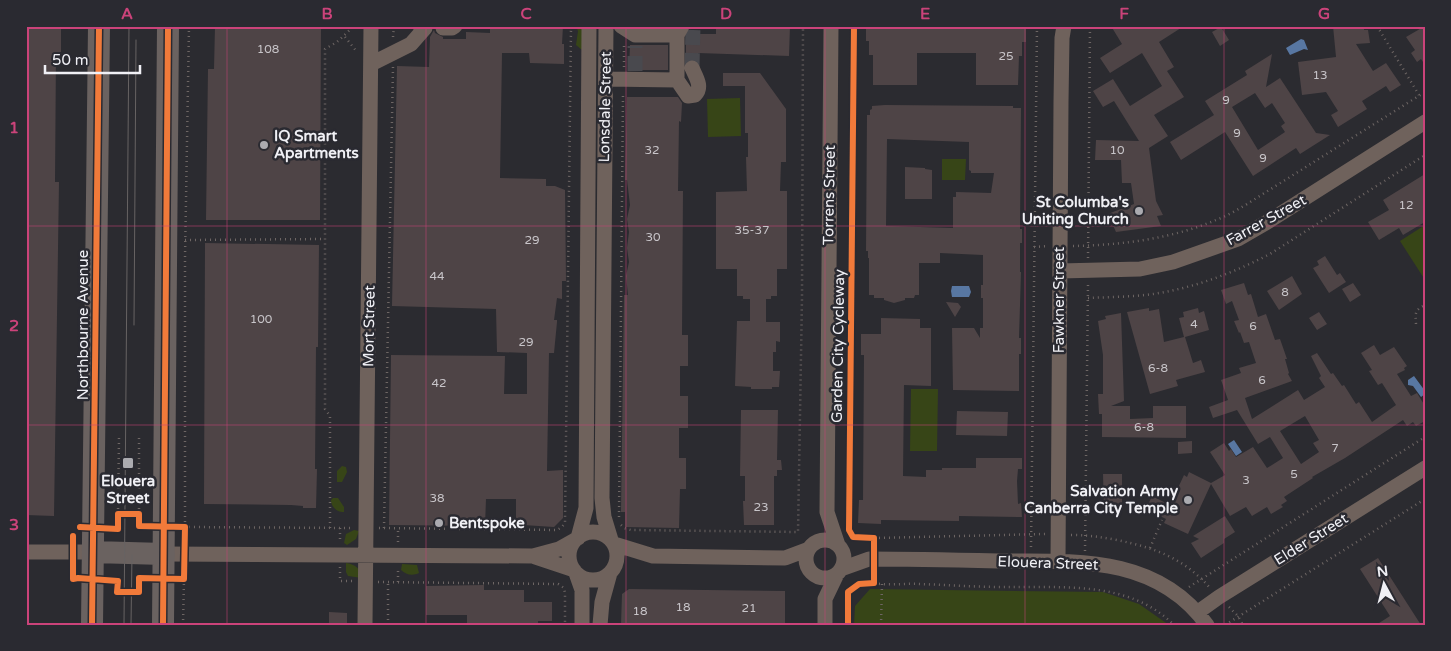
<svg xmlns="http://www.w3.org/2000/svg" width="1451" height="651" font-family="'Varela Round',sans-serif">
<rect width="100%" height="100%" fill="#2b2b30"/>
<path fill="#374517" d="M576,26H585L582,50L576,45L578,31Z
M740,98L741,136L708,137L707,99Z
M942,159H966L965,180H942Z
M1425,225V280L1400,241Z
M911,389H938L937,451H910Z
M342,466L346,467L347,472L342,482H337V471Z
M333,498H338L344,507V512C338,513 331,507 331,500Z
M354,530L359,531L356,539L347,545L344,543L346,534Z
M346,563C354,564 362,569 362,578L348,576L346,572Z
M402,564L417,565L419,573C413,576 406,575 401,570Z
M870,589L1103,592L1139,604L1169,625H854L855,606Z"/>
<path fill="#5877a2" d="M1301,39L1304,40L1308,50L1304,49L1290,55L1286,48Z
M952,286H969L971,292L969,297H952L951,291Z
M1414,376L1425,391V394L1421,397L1413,386L1408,385V380Z
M1234,440L1242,452L1236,456L1228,444Z"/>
<path fill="#4e4446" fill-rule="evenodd" d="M26,26H61V52H56L55,182H59L54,516L26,515Z
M215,26H321L320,220H206L208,69H214Z
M490,26H563L562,44H564V64L530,63L529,53H502L500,178L546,179V186H555L565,190L566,281H562V299L557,298L554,320H557V322L554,353H549L547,471L563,470V518L554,527L523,525V520H516V499H486L485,526L389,525L391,355L505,356L504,394H527V353L497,352L496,309L392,306L397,66L429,67L430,37L434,30L435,33L443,37V39H466V32L490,33Z
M716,26H790L789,56L698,53V58H686V37L688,34H716Z
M866,26H1026V42H1022V56H1019L1018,85H976V53H917V85H873V55H869V41H866Z
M1111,26H1184L1159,42L1174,67L1167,71L1184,97L1154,115L1168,136L1149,148L1156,201L1163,215L1157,216L1161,226L1116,232L1112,223L1106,225L1105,215L1134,204L1131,183H1122L1121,160H1095L1096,140L1139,141L1114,101L1103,107L1093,91L1113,79L1130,106L1162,86L1142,53L1110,73L1100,58L1122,44Z
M1333,26H1364V30H1368L1370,43L1356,44L1373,71L1386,63L1401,85L1390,92L1386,86L1362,101L1367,109L1338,127L1331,115L1338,111L1326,92L1302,95L1298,62L1336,57Z
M1425,26V65L1421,59L1417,62L1411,53L1415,50L1406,37Z
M1221,27L1229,40L1220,46L1212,32Z
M630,45H668V70H629Z
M1272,54L1266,87L1280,78L1316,133L1330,135L1300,154L1296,148L1253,176L1225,132L1181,160L1170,142L1214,115L1205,101L1247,75L1245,71ZM1255,93L1265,108L1272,103L1285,123L1281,126L1285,132L1258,150L1232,107Z
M723,73H760L786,109V162H781L780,191H787V269H777V296H771V299H766V322H780V342L776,341V352H773V371H780L779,387H772V389H751V387L735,386L737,321H750V299H743V296H737V269H716V192L747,191L746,157H748V133H745V86H723Z
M627,97H678L682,103L681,122L679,121L678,191H683L682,335H688V366H680V396H688V428H679V458H686V489H680L679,528L625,527V512H621L624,295H628L626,276L629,262L627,248L629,232L627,219L630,205L627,180H625Z
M885,105L1013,106V108H1021L1020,229H1022V243H1020V272H1021L1019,338H1021V354H1019V391L953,390L952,328H974L980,338V328H983V298H981V285H983V255L940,253V263H919V295H915L914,298H905V300L894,303L884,300V298H874V295H869V258H868V251H866L867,115H870V110L872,109V106ZM887,139L969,142V170L971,171V173H994L991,193L956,192V197H953V228L886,226Z
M905,167L925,168V169L932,170V199H905Z
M1425,174V222L1403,235L1399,228L1379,240L1368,222L1389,210L1383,200Z
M205,243L319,245L318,347H316L315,469H317L316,508H303V506L291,505L204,504Z
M1325,256L1337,275L1340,273L1346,282L1329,293L1313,268L1319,265L1317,261Z
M1292,276L1302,294L1279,310L1267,291Z
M1244,283L1248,295L1251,294L1258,317L1266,314L1275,340L1280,339L1287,359H1285L1289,373L1288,374L1292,381L1245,398L1252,419L1298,390L1304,400L1325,387L1319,378L1321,376L1311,356L1317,353L1331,374L1333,373L1342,386L1344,385L1356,404L1359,402L1372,422L1396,405L1382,383L1378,385L1369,371L1372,370L1361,353L1374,345L1380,355L1394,347L1407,366L1404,368L1405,370L1397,374L1411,396L1417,393L1425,406V421L1416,426L1413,422L1407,426L1403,420L1345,458L1312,477L1313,478L1284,497L1287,501L1281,505L1283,507L1271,514L1267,507L1252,516L1246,507L1230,516L1211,484L1188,534L1164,523L1166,519L1146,509L1152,496L1170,505L1184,475L1187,477L1189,472L1211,483L1225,475L1210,452L1224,443L1229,451L1231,449L1236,457L1253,447L1267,468L1283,458L1270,437L1258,444L1237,410L1213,418L1209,407L1228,400L1221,380L1241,373L1239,368L1256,363L1249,342L1244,343L1240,332L1239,333L1234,321L1239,320L1232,301L1226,304L1221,290ZM1305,416L1319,440L1313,443L1319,452L1301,464L1280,431Z
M1353,283L1361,295L1350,302L1342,289Z
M946,302L958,303L961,307L955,317Z
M1149,308V311L1159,309L1164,342L1184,337L1179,318L1184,317L1183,312L1198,308L1199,313L1204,311L1209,330L1185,337L1193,363L1201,360L1205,372L1176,380L1178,386L1150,394L1127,312Z
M1319,312L1327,324L1317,330L1309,318Z
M1121,313L1124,401L1111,406H1130V419L1153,418V406H1186V438L1102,437V414H1099L1098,394H1103V355L1098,321L1106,319L1105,316Z
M881,318L920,319V328H931V386L904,385L903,476L926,477V470H942V468H976V458H1022V469H1018L1017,481L1018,504L1021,503L1022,517L959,516V521L881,520V524L858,523L859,500H863L864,355H861V334H881Z
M741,410H778L777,460H781L782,470H777V476H774V525H744L743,501H745V476H740Z
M957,411L1008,412L1007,436L956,435Z
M1192,441V453L1178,454V442Z
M1103,474H1122V512H1104Z
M1225,516L1235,532L1224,539V543L1201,558L1191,543L1199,539L1193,536Z
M1378,558L1421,625H1376L1390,616L1360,569Z
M484,585V590H524V602H552V621H538V625H467V615H426V586Z
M629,589L785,591V625H621L622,594Z
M329,612L347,613V625H329Z"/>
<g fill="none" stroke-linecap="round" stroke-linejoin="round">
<path stroke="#49494e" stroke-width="15" stroke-dasharray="15 8" stroke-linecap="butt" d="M692,68L693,26
M635,71V46"/>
<path stroke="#6e6664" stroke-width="2.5" stroke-dasharray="1 4" stroke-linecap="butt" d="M189,26L185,258V527L353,528
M1377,26L1419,95
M345,37L357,52
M393,37L394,26
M624,67V43
M185,240L325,239
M1073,246C1121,245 1171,239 1216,220C1227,216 1237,210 1247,204L1425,92
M1034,247L1048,246
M1088,258L1090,26
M1088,298C1109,297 1132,297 1153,294C1194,288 1233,273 1270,254L1425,155
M1416,324C1415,313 1415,310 1425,305
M139,438V514
M118,514L119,437
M619,517L623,93
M621,525L624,528L631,530L798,532L802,298L803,26
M330,528V416L325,409V49L337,42L354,26
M340,528V542
M379,528L557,530L562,527L565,523L571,26
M384,528L393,67
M1071,535C1087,535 1101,537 1117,540C1155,548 1184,558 1211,589
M874,538L1045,534
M398,542V528
M1031,547L1037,26
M1150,548L1162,520
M1085,551L1088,284
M340,567V581H353
M378,582L558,584L564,588L565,593V625
M398,582V567
M874,583C889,586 905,583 920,584C948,585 976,587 1004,587C1063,588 1129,580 1174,625
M1189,587L1425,437
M1229,607L1238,616L1243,625
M183,625L184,579
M388,625V582
M881,625L882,584
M1225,625L1425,499"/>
<path stroke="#6f625c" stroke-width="15" d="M606,26L602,498L604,517L611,540
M621,26L635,35H677
M682,26L677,35V80L688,96L695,95C703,87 696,77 692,68
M831,26L827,512L838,545
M443,28H452L455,26
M371,64L411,44L425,28L420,26
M606,79L677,80
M1060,271L1140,269L1173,262L1238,239L1269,221L1425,122
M569 556a24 24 0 1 1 48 0a24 24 0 1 1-48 0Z
M578,538L586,508L589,26
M806 559a19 19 0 1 1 38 0a19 19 0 1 1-38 0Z
M614,544L653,556L785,558L809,549
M26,552H93
M164,554L533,556L559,549L575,540
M535,557L574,570
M1058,561L1061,102L1062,38L1064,26
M841,569L869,559C912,559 956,560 999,561C1075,561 1157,555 1207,625
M576,573L582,590V625
M1198,612L1219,597L1425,468
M365,625L371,26
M600,625L602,602L610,573
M825,625V599L837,574"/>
<path stroke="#6a6260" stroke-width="22" d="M93,552L164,554
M92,625L99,26
M163,625L168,26"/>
<path stroke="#676363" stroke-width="1" d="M134,325L136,40
M124,625L129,26
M131,625L132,555"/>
<defs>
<path id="cycleway" d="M73,536V579L78,578L118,581L117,592H139V578L184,579L185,527L139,526V514H118V529L80,527
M92,625L99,26
M163,625L168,26
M848,625V592L859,584L874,583V538L853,537L849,530L854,26"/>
</defs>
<use href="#cycleway" stroke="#2a2a31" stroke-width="9"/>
<use href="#cycleway" stroke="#f17a3a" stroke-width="6"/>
</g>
<path fill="none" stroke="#cb437a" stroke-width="1" stroke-opacity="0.55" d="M227,26V625M426,26V625M626,26V625M825,26V625M1025,26V625M1224,26V625M26,226H1425M26,425H1425"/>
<g fill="#ababb0" stroke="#2a2a31" stroke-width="2">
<circle cx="264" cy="145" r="5"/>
<circle cx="1139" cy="211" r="5"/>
<rect x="122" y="457" width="12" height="12" rx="2.5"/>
<circle cx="1188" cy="500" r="5"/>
<circle cx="439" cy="523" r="5"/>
</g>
<g text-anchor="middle" stroke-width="5" stroke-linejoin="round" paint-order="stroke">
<g font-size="12" fill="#c8c5c9">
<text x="268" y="53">108</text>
<text x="1006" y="60">25</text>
<text x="1320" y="79">13</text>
<text x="1226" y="104">9</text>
<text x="1237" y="137">9</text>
<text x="652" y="154">32</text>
<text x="1117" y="154">10</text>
<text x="1263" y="162">9</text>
<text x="1406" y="209">12</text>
<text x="752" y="234">35-37</text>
<text x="653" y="241">30</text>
<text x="532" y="244">29</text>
<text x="437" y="280">44</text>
<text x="1285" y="296">8</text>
<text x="261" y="323">100</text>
<text x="1194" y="328">4</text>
<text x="1253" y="330">6</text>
<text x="526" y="346">29</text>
<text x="1158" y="372">6-8</text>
<text x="1262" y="384">6</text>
<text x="439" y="387">42</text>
<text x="1144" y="431">6-8</text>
<text x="1335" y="452">7</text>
<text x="1294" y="478">5</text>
<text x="1246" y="484">3</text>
<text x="437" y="502">38</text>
<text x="761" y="511">23</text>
<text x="683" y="611">18</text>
<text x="749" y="612">21</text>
<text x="640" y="615">18</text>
</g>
<g font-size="15" fill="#f0f0f5" stroke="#2a2a31">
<text transform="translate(605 107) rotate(-89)" y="5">Lonsdale Street</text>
<text transform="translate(829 195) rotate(-89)" y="5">Torrens Street</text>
<text transform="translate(1266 220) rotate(-29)" y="5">Farrer Street</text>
<text transform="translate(1059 300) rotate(-90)" y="5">Fawkner Street</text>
<text transform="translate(83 325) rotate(-90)" y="5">Northbourne Avenue</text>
<text transform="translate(369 326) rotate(-89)" y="5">Mort Street</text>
<text transform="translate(838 346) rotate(-89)" y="5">Garden City Cycleway</text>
<text transform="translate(1311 539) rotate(-32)" y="5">Elder Street</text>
<text transform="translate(1048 563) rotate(2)" y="5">Elouera Street</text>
</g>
<g font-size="15" font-weight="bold" fill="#f0f0f5" stroke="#2a2a31" text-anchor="start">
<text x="274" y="141">IQ Smart<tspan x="274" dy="17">Apartments</tspan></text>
<text x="1129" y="207" text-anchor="end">St Columba's<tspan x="1129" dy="17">Uniting Church</tspan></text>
<text x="128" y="486" text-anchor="middle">Elouera<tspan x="128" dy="17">Street</tspan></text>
<text x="1178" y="496" text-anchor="end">Salvation Army<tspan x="1178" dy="17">Canberra City Temple</tspan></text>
<text x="449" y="528">Bentspoke</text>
</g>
</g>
<rect width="1451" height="651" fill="none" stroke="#2a2a31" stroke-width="55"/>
<g transform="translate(1384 584) rotate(353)" stroke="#2a2a31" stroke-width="4" paint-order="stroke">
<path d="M0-4L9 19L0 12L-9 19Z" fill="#f0f0f5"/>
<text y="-8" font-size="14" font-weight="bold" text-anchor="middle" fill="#f0f0f5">N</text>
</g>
<path d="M45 65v8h95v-8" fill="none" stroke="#f0f0f5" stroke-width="2.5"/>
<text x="52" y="65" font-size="15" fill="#f0f0f5" stroke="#2a2a31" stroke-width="4" paint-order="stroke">50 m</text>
<rect x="28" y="28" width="1396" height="596" fill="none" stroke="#cb437a" stroke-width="2"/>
<g font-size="16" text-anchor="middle" font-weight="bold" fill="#cb437a">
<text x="127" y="19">A</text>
<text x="327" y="19">B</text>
<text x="526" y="19">C</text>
<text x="726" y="19">D</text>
<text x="925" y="19">E</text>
<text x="1124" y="19">F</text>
<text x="1324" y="19">G</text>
<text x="14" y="133">1</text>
<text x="14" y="331">2</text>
<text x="14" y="530">3</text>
</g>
</svg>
